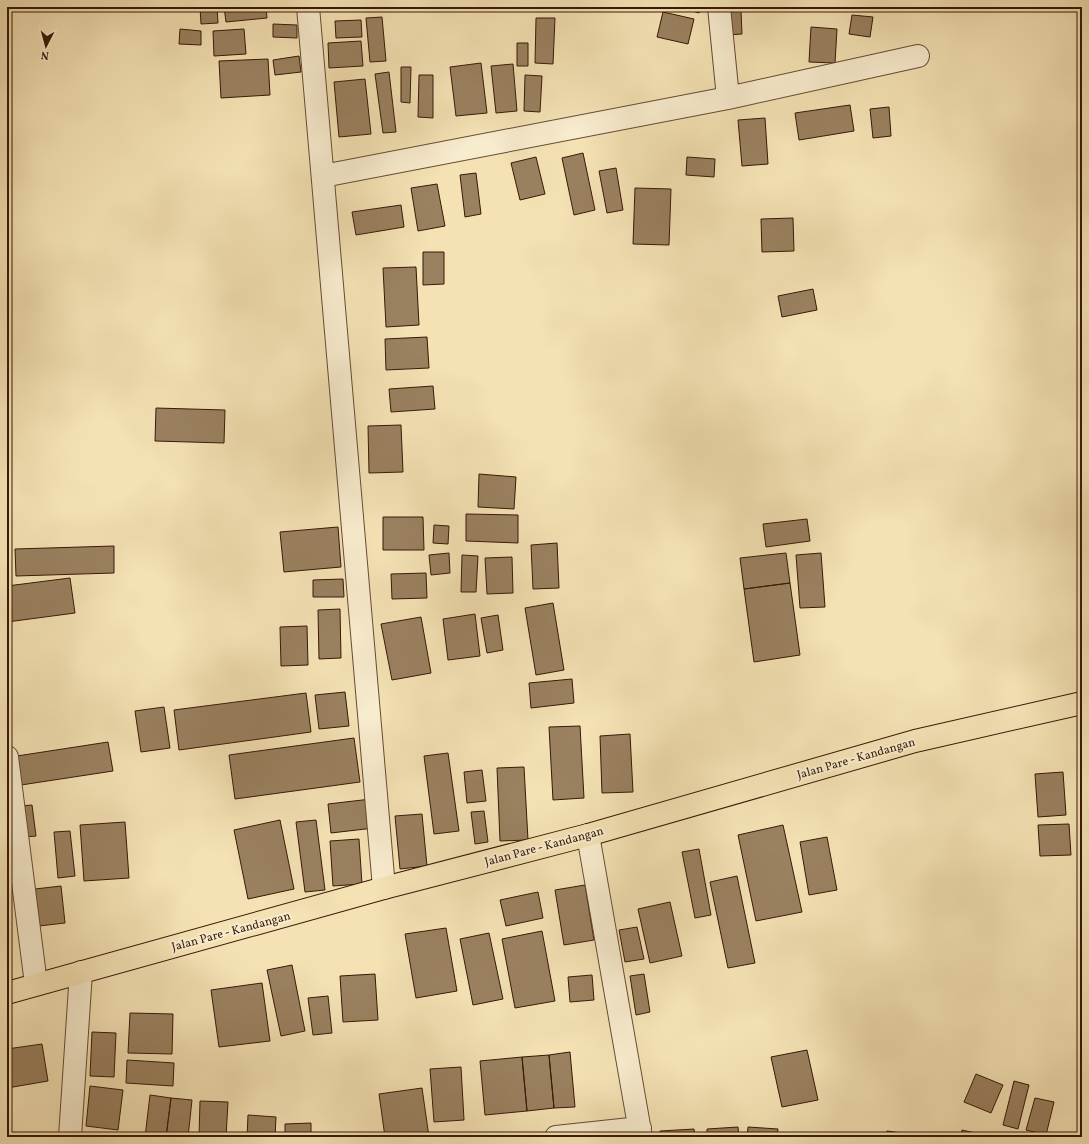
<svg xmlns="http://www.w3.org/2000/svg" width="1089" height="1144" font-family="Vollkorn,serif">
<rect width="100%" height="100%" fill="#f4e2b4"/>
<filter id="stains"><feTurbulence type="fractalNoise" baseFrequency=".005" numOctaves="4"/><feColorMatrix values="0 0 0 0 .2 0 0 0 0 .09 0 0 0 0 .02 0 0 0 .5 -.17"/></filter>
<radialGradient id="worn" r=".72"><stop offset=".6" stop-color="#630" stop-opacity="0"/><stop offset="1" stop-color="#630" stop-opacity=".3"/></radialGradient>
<path fill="#9a8160" stroke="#381806" d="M200,7H217L218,23L201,24Z
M224,7H266L267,18L226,22Z
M679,7H701L699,13Z
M726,10H741L742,34L727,35Z
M663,12L694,19L688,44L657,37Z
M852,15L873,17L870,37L849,34Z
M382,17L386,61L370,62L366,18Z
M536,18H555L553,64L535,63Z
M361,20L362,37L336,38L335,21Z
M273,24L297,25V38L273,37Z
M811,27L837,29L835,63L809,62Z
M180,29L201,31V45L179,44Z
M244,29L246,54L214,56L213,31Z
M361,41L363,66L329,68L328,43Z
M517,43H528V66H517Z
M299,56L301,72L275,75L273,60Z
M268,59L270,95L221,98L219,61Z
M481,63L487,113L456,116L450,67Z
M513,64L517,111L496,113L491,66Z
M401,67H411L410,103L401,102Z
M389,72L396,132L383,133L375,74Z
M419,75H433V118L418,117Z
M525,75L542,76L540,112L524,111Z
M365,79L371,134L339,137L334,82Z
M850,105L854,131L799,140L795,113Z
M889,107L891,136L873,138L870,109Z
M765,118L768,164L742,166L738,120Z
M583,153L595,210L574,215L562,158Z
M536,157L545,194L520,200L511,163Z
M687,157L715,159L714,177L686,175Z
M616,168L623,210L607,213L599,171Z
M476,173L481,214L465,217L460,175Z
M437,184L445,226L418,231L411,188Z
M635,188L671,189L669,245L633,244Z
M401,205L404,227L356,235L352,212Z
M793,218L794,251L762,252L761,219Z
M423,252H444V284L423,285Z
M416,267L419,325L386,327L383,268Z
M813,289L817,310L782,317L778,296Z
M427,337L429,368L386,370L385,339Z
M433,386L435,409L391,412L389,389Z
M156,408L225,410L224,443L155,441Z
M401,425L403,472L369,473L368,426Z
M479,474L516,477L514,509L478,507Z
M466,514L518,515V543L466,541Z
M383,517H423L424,550H383Z
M807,519L810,541L766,547L763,524Z
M434,525L449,526L448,544L433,543Z
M338,527L341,567L284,572L280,532Z
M557,543L559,588L533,589L531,545Z
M114,546V573L16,576L15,549Z
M449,553L450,573L431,575L429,555Z
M786,553L790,583L744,589L740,558Z
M821,553L825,607L800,608L796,555Z
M462,555L478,556L476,592H461Z
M512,557L513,593L487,594L485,558Z
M426,573L427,598L392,599L391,574Z
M70,578L75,613L7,622V586Z
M343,579L344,597H313V580Z
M790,583L800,655L754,662L744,589Z
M553,603L564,670L536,675L525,608Z
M340,609L341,658L319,659L318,610Z
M475,614L480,656L448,660L443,619Z
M498,615L503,650L487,653L481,618Z
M421,617L431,673L392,680L381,624Z
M307,626L308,665L281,666L280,627Z
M572,679L574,703L531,708L529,683Z
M345,692L349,726L319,729L315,695Z
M306,693L311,732L179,750L174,710Z
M164,707L170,748L141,752L135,711Z
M580,726L584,798L553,800L549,727Z
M630,734L633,792L602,793L600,736Z
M354,738L360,782L235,799L229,755Z
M108,742L113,771L21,785L17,756Z
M448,753L459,831L434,834L424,756Z
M524,767L528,840L500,841L497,768Z
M482,770L486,801L467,803L464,772Z
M1063,772L1066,815L1038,817L1035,774Z
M371,799L374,828L331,833L328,804Z
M32,805L36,836L25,837L21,806Z
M484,811L488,842L475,844L471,812Z
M422,814L427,866L400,869L395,816Z
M280,820L294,889L248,899L234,830Z
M316,820L325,890L305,892L296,822Z
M125,822L129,878L84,881L80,825Z
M1069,824L1071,855L1040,856L1038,825Z
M783,825L802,912L756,921L738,835Z
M70,831L75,876L58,878L54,832Z
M827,837L837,890L809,895L800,842Z
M359,839L362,884L333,886L330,841Z
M699,849L711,915L695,918L682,852Z
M737,876L755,963L728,968L710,882Z
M585,885L594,940L564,945L555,890Z
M61,886L65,923L39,926L35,889Z
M538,892L543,918L506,926L500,900Z
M670,902L682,956L650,963L638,909Z
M637,927L644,959L625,962L619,930Z
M446,928L457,991L416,998L405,934Z
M542,931L555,1001L515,1008L502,939Z
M489,933L503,999L473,1005L460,939Z
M292,965L305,1031L281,1036L267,970Z
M375,974L378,1020L343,1022L340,976Z
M644,974L650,1012L636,1015L630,976Z
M592,975L594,1000L570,1002L568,977Z
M262,983L270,1041L219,1047L211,990Z
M328,996L332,1033L313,1035L308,998Z
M130,1013L173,1014L172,1054L128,1053Z
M92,1032L116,1033L114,1077L90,1076Z
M42,1044L48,1081L7,1088V1049Z
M807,1050L818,1100L782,1107L771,1057Z
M570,1052L575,1107L554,1108L549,1055Z
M549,1055L554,1108L527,1111L522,1057Z
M522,1057L527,1111L485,1115L480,1061Z
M127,1060L174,1063L173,1086L126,1083Z
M461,1067L464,1120L434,1122L430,1069Z
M976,1074L1003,1085L991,1113L964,1102Z
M1014,1081L1029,1085L1018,1129L1003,1125Z
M90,1086L123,1090L118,1130L86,1126Z
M422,1088L429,1137H385L379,1094Z
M150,1095L171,1098L166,1137H145Z
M171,1098L192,1100L188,1137H166Z
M1035,1098L1054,1102L1046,1135L1026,1130Z
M200,1101L228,1102L226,1137H199Z
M248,1115L276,1117L275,1137H247Z
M311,1123V1137H285V1124Z
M738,1127L739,1137H707V1129Z
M748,1127L778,1129L777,1137H747Z
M694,1129L695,1137H660V1131Z
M962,1130L993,1137H960Z
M887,1131L902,1133V1137H886Z"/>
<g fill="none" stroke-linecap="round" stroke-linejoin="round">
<defs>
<path id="minor" d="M308,7L384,888
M719,7L728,98
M323,176L728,98L918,56
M7,757L36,984
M588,835L641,1137
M70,1137L81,972
M556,1137L640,1128"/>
<path id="major" d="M7,993L384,888L588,835L915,741L1082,703"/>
</defs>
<use href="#minor" stroke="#674a32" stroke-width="24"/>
<use href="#major" stroke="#381806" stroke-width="24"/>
<use href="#minor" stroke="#f8ecce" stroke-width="22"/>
<use href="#major" stroke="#f4e2b4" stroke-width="22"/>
</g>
<g text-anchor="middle" stroke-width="4" stroke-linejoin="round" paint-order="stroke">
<g font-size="12" fill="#381806" stroke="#f8ecce">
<text transform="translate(856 758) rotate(-16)" y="4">Jalan Pare - Kandangan</text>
<text transform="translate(544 846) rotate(-15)" y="4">Jalan Pare - Kandangan</text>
<text transform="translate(231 931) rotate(-15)" y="4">Jalan Pare - Kandangan</text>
</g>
</g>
<rect width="1089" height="1144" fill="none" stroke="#f4e2b4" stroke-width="24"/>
<rect x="8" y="8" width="1073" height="1128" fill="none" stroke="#381806" stroke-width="2"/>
<rect x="12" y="12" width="1065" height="1120" fill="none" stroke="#381806"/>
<g transform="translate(46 46) rotate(186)" stroke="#f8ecce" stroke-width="3" paint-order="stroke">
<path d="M0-3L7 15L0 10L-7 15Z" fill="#381806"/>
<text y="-6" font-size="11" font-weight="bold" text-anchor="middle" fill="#381806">N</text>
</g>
<rect width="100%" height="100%" filter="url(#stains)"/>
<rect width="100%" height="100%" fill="url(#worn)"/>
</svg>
